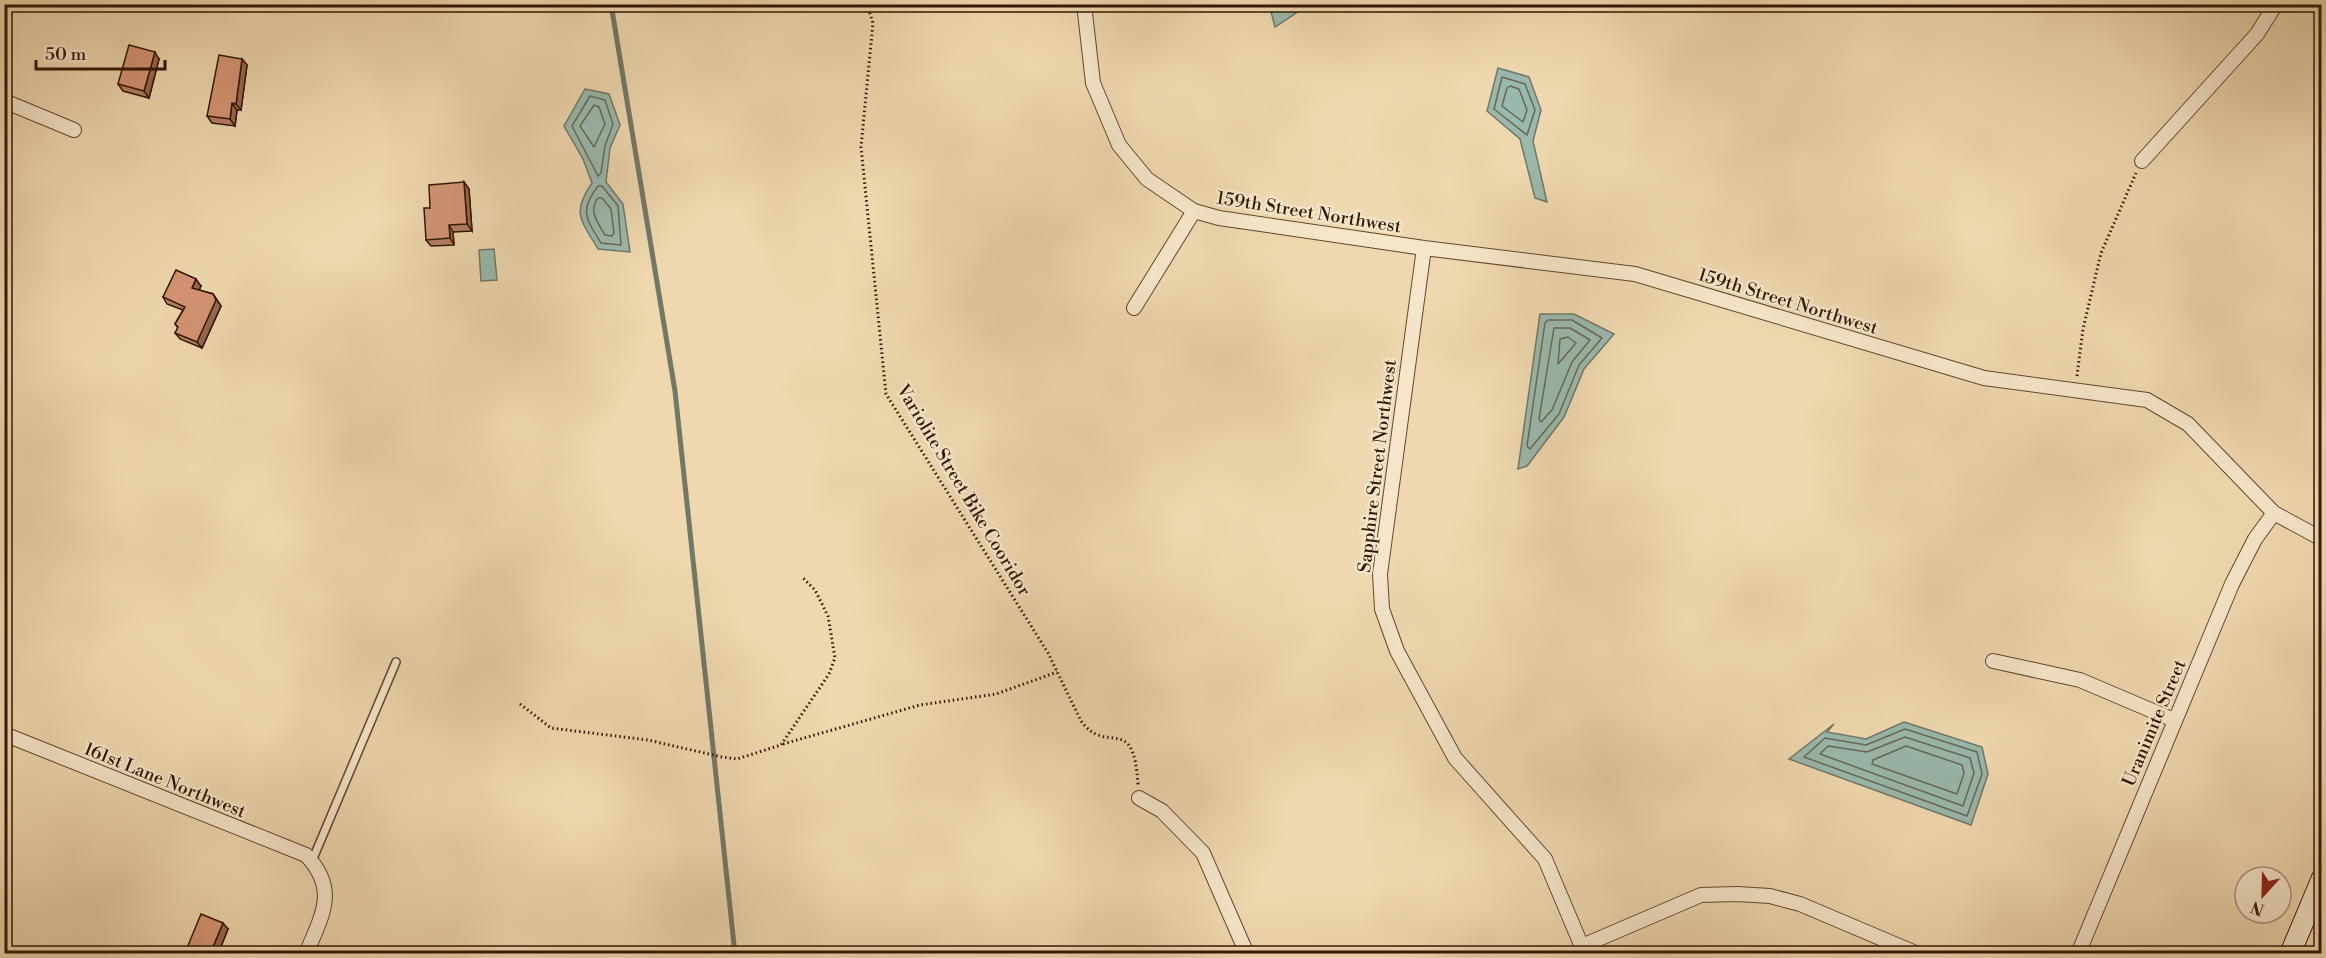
<svg xmlns="http://www.w3.org/2000/svg" width="2326" height="958" font-family="'Libre Bodoni',serif">
<rect width="100%" height="100%" fill="#efd8af"/>
<filter id="stains"><feTurbulence type="fractalNoise" baseFrequency=".00333" numOctaves="4"/><feColorMatrix values="0 0 0 0 .2 0 0 0 0 .09 0 0 0 0 .02 0 0 0 .5 -.17"/></filter>
<radialGradient id="worn" r=".72"><stop offset=".6" stop-color="#630" stop-opacity="0"/><stop offset="1" stop-color="#630" stop-opacity=".3"/></radialGradient>
<path fill="#9ab9ad" stroke="#707868" stroke-width="1.5" d="M1269,4H1308V5L1275,27Z
M1498,68L1529,77L1541,110L1533,141L1547,202L1535,198L1520,139L1487,111Z
M585,89L609,94L620,125L610,148L606,182L623,204L630,252L598,249C581,220 571,213 592,183L583,159L564,126Z
M494,249L497,280L481,281L479,250Z
M1540,314H1574L1614,334L1584,369L1564,417L1527,466L1518,469Z
M1904,722L1982,747L1988,774L1971,825L1789,759L1834,724L1827,732L1866,739Z"/>
<g fill="none" stroke-linecap="round" stroke-linejoin="round">
<path stroke="#666857" stroke-width="1.5" d="M1502,77L1525,84L1535,110L1527,135L1494,109Z
M1510,86L1519,89L1527,110L1523,122L1502,106L1507,88Z
M590,96L605,100L613,124L605,146L601,173L598,176L572,126Z
M594,105L599,107L605,124L594,147L580,126Z
M598,186H602L618,206L621,245L601,243C586,219 579,210 598,186Z
M598,198H602L611,209L614,233L612,236L605,235C598,223 588,211 598,198Z
M1548,320H1572L1602,338L1579,365L1559,414L1530,449L1527,446L1545,323Z
M1554,328H1570L1590,340L1572,362L1552,410L1541,422L1539,419Z
M1568,337L1576,343L1558,364L1560,339Z
M1905,729L1977,752L1982,774L1967,816L1804,757L1825,738L1866,745Z
M1905,737L1970,758L1974,773L1963,806L1820,754L1828,746L1867,752Z
M1906,746L1962,765L1964,773L1957,794L1872,764L1873,760Z"/>
<path stroke="#707868" stroke-width="5" d="M611,4L675,391L735,954"/>
<defs>
<path id="lane" d="M312,861L396,662"/>
<path id="street" d="M1084,4L1093,83L1119,145L1147,179L1194,211L1219,218L1424,248L1635,274L1984,378L2147,400L2188,424L2274,513L2322,539
M4,101L74,130
M2142,161L2257,34L2276,4
M1424,248L1380,574L1382,609L1397,651L1455,758L1545,859L1585,954
M1134,308L1194,211
M1993,661L2080,680L2174,720
M4,734L306,855C339,890 322,915 306,954
M1139,798L1162,811L1203,853L1247,954
M1582,946L1701,895L1737,894L1770,896L1800,904L1918,954
M2078,954L2232,584L2255,539L2274,513"/>
<path id="secondary" d="M2290,954L2322,878"/>
</defs>
<use href="#lane" stroke="#61472c" stroke-width="10"/>
<use href="#street" stroke="#61472c" stroke-width="16"/>
<use href="#secondary" stroke="#321701" stroke-width="22"/>
<path stroke="#321701" stroke-width="3" stroke-dasharray="1.5 3" stroke-linecap="butt" d="M867,4L873,23L861,147L886,394L1048,653L1081,721C1107,757 1134,711 1138,785
M2077,376L2083,329L2101,253L2136,173
M520,704L551,728L648,740L722,757L737,759L781,745L829,674L835,658L828,616L815,590L803,578
M783,744L920,705L996,694L1057,672"/>
<use href="#lane" stroke="#f5e6cb" stroke-width="7"/>
<use href="#street" stroke="#f5e6cb" stroke-width="14"/>
<use href="#secondary" stroke="#f5e6cb" stroke-width="20"/>
</g>
<path fill="#b78065" stroke="#321701" stroke-width="1.5" d="M159,59L149,98L123,91L118,84Z
M242,59L247,65L241,110H237L235,126L212,123L207,116Z
M464,182L469,189L472,231L453,232L454,245L431,246L426,240L430,208Z
M201,286L199,290L213,294L221,306L202,348L180,339L175,333L178,328L175,324L183,310L167,304L163,297Z
M228,929L218,954H191L187,948Z"/>
<path fill="#956852" stroke="#321701" stroke-width="1.5" d="M155,52L159,59L149,98L144,91Z
M242,59L247,65L241,110L236,104Z
M232,103L237,110L235,126L230,119Z
M464,182L469,189L472,231L467,224Z
M449,225L453,232L454,245L450,238Z
M196,279L201,286L197,294L192,288Z
M213,294L221,306L202,348L197,342Z
M223,923L228,929L218,954H210Z"/>
<path fill="#d59575" stroke="#321701" stroke-width="1.5" d="M129,45L155,52L144,91L118,84Z
M219,55L242,59L236,104L232,103L230,119L207,116Z
M464,182L467,224L449,225L450,238L426,240L424,208H430L429,185Z
M176,270L196,279L192,288L213,294L216,300L197,342L175,333L178,327L175,324L185,307L163,297Z
M201,914L223,923L210,954H201L187,948Z"/>
<g text-anchor="middle" stroke-width="4.5" stroke-linejoin="round" paint-order="stroke">
<g font-size="18" fill="#321701" stroke="#f5e6cb">
<text transform="translate(1309 212) rotate(9)" y="6">159th Street Northwest</text>
<text transform="translate(1788 301) rotate(17)" y="6">159th Street Northwest</text>
<text transform="translate(1377 466) rotate(-83)" y="6">Sapphire Street Northwest</text>
<text transform="translate(964 490) rotate(59)" y="6">Variolite Street Bike Cooridor</text>
<text transform="translate(2154 723) rotate(-67)" y="6">Uranimite Street</text>
<text transform="translate(165 780) rotate(22)" y="6">161st Lane Northwest</text>
</g>
</g>
<rect width="2326" height="958" fill="none" stroke="#efd8af" stroke-width="24"/>
<rect x="6" y="6" width="2314" height="946" fill="none" stroke="#321701" stroke-width="3"/>
<rect x="12" y="12" width="2302" height="934" fill="none" stroke="#321701" stroke-width="1.5"/>
<g transform="translate(2263 895) rotate(202)"><circle r="28" fill="#f5e6cb" stroke="#a7937a" stroke-width="1.5"/>
<path d="M0-4.5L10 22L0 15L-10 22Z" fill="#8f2418"/>
<text y="-9" font-size="16" font-weight="bold" text-anchor="middle" fill="#321701">N</text>
</g>
<path d="M36 60v9h129v-9" fill="none" stroke="#321701" stroke-width="3"/>
<text x="45" y="60" font-size="18" fill="#321701" stroke="#f5e6cb" stroke-width="4.5" paint-order="stroke">50 m</text>
<rect width="100%" height="100%" filter="url(#stains)"/>
<rect width="100%" height="100%" fill="url(#worn)"/>
</svg>
